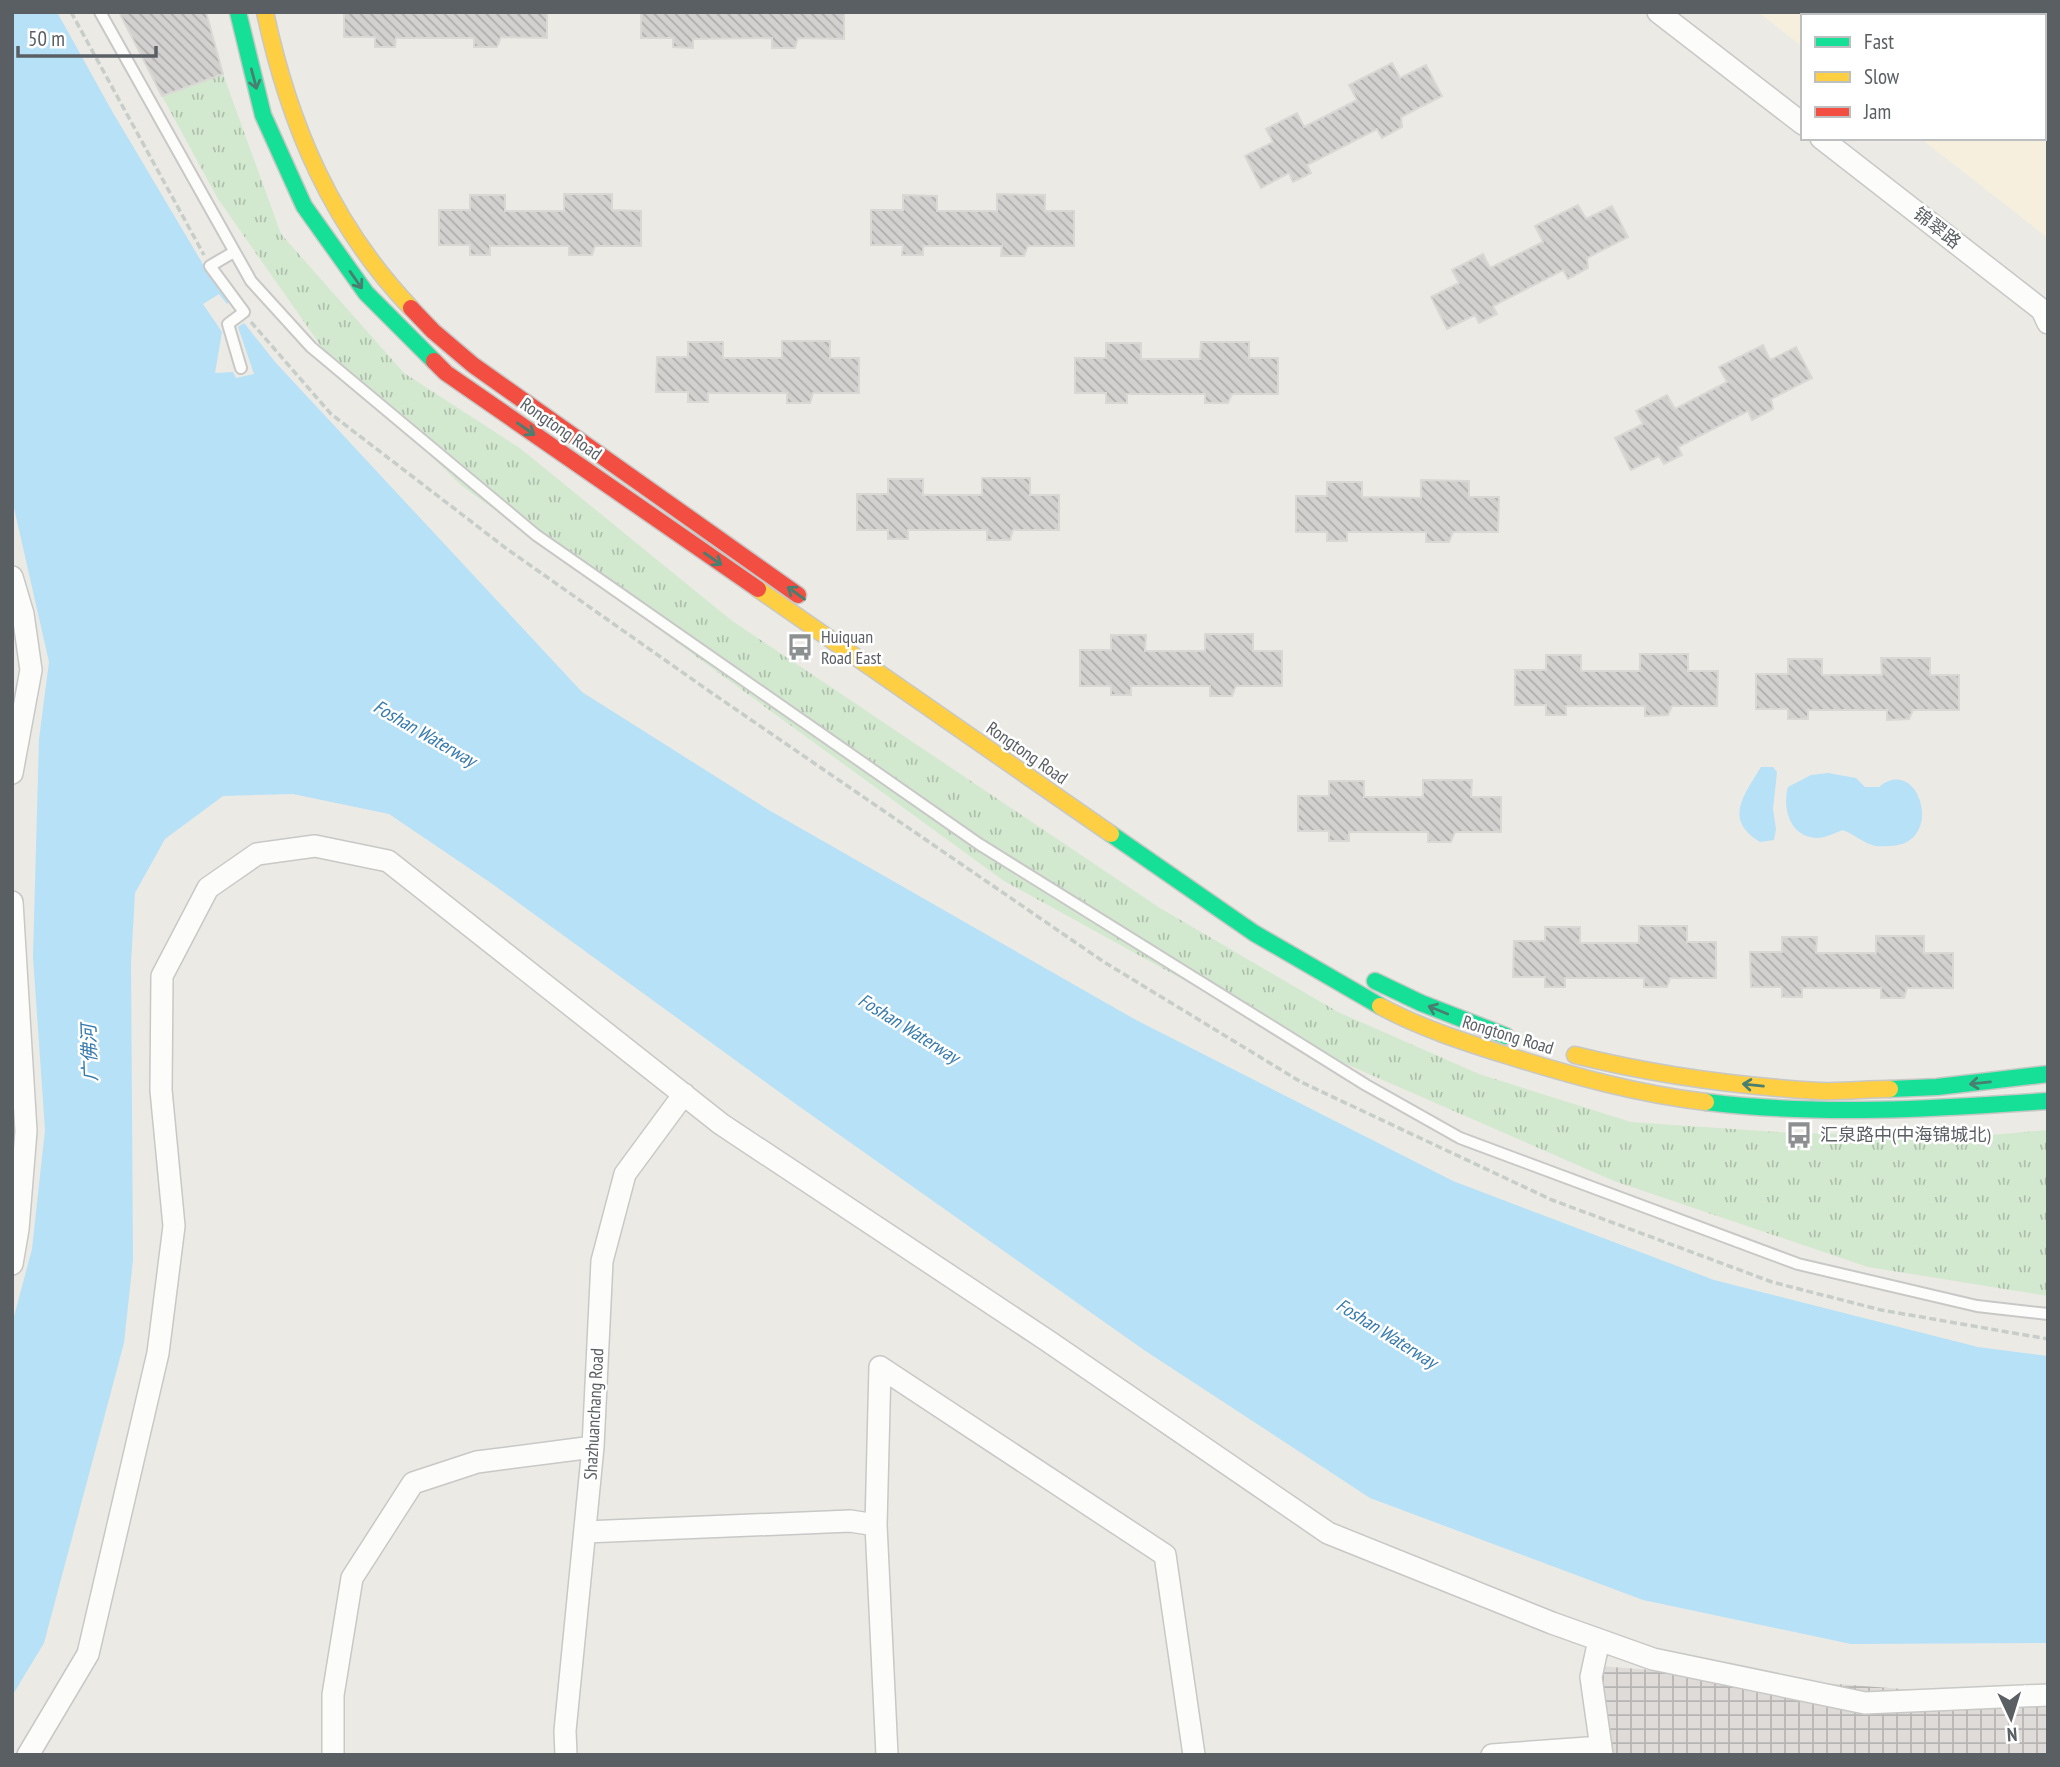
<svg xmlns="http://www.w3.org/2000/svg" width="2060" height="1767" font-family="'PT Sans Narrow','Noto Sans SC',sans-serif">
<defs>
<pattern id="industrial-grid" width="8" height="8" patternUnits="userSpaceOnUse" patternTransform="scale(1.75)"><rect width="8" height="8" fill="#dedbd8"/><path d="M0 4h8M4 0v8" fill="none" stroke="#b7b5b3"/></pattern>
<pattern id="park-tufts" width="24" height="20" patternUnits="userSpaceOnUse" patternTransform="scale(1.75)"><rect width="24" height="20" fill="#d3e9cf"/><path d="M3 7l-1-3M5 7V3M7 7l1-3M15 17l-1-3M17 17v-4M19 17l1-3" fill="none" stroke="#aec0ac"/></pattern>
<pattern id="building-back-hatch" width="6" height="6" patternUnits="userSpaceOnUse" patternTransform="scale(1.75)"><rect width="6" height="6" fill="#d3d1cf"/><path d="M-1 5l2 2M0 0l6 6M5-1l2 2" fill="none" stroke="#aeadac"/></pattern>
</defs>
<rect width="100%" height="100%" fill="#ebeae5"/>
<path fill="#f6efdd" d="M1758,12H2048V238L1920,138H2044V16H1803V47Z"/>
<path fill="url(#industrial-grid)" d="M1586,1665L2048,1700V1755H1595Z"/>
<path fill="url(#park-tufts)" d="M223,74L281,234L404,373L521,449L731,620L1160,908L1338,1012L1479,1074L1631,1122L1791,1133L1978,1136L2048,1130V1296L1868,1267L1614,1181L1298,1043L1004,881L462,486L328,356L218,199L162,96Z"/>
<path fill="#b7e1f7" d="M12,12H57L112,111L207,271L230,301L227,304L219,294L203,304L222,332L215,373L233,372L236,378L254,374L238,327L244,323L276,363L582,692L767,809L1136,1020L1453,1181L1714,1280L1978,1347L2048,1356V1643L1851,1644L1643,1600L1370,1498L1144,1350L800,1107L491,883L389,814L293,794L223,796L165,839L135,893L131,963L133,1260L124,1343L44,1643L12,1696V1324L32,1249L45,1130L33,957L39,739L49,662L12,499Z
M1761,767H1773L1777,772L1773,809L1776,829L1774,840L1760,842C1723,820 1744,795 1761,767Z
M1828,773L1856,778L1865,787H1879C1919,753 1947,845 1889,846C1884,846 1877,847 1872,845C1863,842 1853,834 1843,830C1834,833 1826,838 1816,838C1790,837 1782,808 1788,787L1811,775Z"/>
<path fill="url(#building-back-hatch)" stroke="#dad8d4" stroke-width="2" d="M119,12H206L223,74L162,96Z
M344,12H547V38L501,37L497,47H474V38H396L395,47H375V37H344Z
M641,12H844V39L798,38L795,48H772V38L693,39V48L673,47V38H641Z
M1392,63L1400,78L1426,65L1442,96L1401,117L1402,127L1382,138L1377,129L1307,165L1311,173L1293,182L1289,173L1261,188L1245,156L1273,142L1266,129L1297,113L1304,127L1357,100L1349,85Z
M564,194H612V210L641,211V246H595L592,255H569V246H490V255H470V245H439V210H470V195H505V211H564Z
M997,194L1045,195V211H1074V246H1028L1024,256H1001L1002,246H923V255H902L903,245H871V210H903V195L937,196V211H997Z
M1578,205L1586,219L1612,206L1628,237L1587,258L1588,268L1568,279L1563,270L1493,306L1497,314L1479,323L1475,315L1447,329L1431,297L1459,283L1452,270L1483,254L1490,268L1543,242L1535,226Z
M782,341H830V358H859V393H813L810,403H787V393H708V402H688V392H656L657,357H688V342H723V358H782Z
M1201,342H1249V358H1278V394H1232L1228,403H1205V394H1127V403H1106V393H1075V358H1106V343H1141V359H1200Z
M1763,345L1770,360L1796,347L1812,378L1771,399L1773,409L1752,420L1748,411L1678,447L1682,455L1664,464L1659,456L1631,470L1615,438L1643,424L1636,411L1667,395L1675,409L1727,382L1719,367Z
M982,478H1030V495H1059V530H1013L1010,540H987V530H908V539H888V530H857V494H888V479H923V495H982Z
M1421,480L1469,481V497H1499L1498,532H1453L1449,542H1426V532H1347V541H1327V532H1296V496H1327V482H1362V497L1421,498Z
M1205,634H1253V651H1282V686H1236L1232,696H1210V686H1131V695H1111V686H1080V650H1111V635H1146L1145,651H1205Z
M1640,654H1688V671H1718L1717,706H1672L1668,715L1645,716V706H1566V715H1546V705H1515V670H1546V655H1581V671H1640Z
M1881,658H1930V675H1959V710H1913L1909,719L1887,720V710H1808V719H1788V709H1756V674H1788V659H1822V675H1882Z
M1423,780H1472L1471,797H1501V832H1455L1451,842H1428V832H1349V841H1329V831H1298V796H1329V781H1364V797H1423Z
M1639,926H1687V942H1716V978H1670L1667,987H1644V978H1565V987H1545V977H1513L1514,941H1545V927H1580V943H1639Z
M1876,936H1924V953H1953V988H1907L1904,998H1881V988H1802V997H1782V987H1751L1750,952H1782V937H1817L1816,953H1876Z"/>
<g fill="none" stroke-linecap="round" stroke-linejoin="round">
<defs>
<path id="lane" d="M100,12L251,281L311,347L536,535L979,844L1366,1085L1460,1138L1798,1264L1977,1306L2048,1314
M234,252L210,266L244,312L228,324L241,368"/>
<path id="street" d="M1658,12L1803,124
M1821,138L2042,310L2048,323
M12,577L23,614L31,670L12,773
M12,902L26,1131L18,1229L12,1264
M880,1367L1165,1555L1194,1755
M880,1367L876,1525L887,1755
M585,1532L850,1521L876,1525
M1599,1640L1591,1677L1602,1755
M28,1755L88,1654L158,1353L174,1226L161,1090L162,976L208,888L257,854L315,846L388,861L721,1124L1048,1341L1328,1533L1552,1623L1653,1659L1865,1703L2048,1695
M333,1755V1695L352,1578L413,1483L477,1462L593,1447
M566,1755L565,1731L593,1447L602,1261L625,1174L684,1094
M1492,1755L1601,1747"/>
<path id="fast" d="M238,12L263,115L304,206L366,293L434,361
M1111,834L1254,933L1380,1006
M1375,981L1421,1003L1506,1036
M1890,1089L1937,1087L2048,1074
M1706,1102C1819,1116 1934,1109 2048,1101"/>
<path id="slow" d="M265,12C289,124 331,224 411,308
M758,589L1111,834
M1380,1006C1421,1028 1464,1042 1509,1056C1573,1076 1638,1094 1706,1102
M1575,1055C1655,1075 1737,1086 1820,1091C1843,1092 1867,1089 1890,1089"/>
<path id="jam" d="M411,308L433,331L473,365L798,595
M434,361L446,373L758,589"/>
</defs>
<use href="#lane" stroke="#c8c8c7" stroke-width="14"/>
<use href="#street" stroke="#c8c8c7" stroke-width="24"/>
<use href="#fast" stroke="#c7c7c6" stroke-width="19"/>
<use href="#slow" stroke="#c7c7c6" stroke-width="19"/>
<use href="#jam" stroke="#c7c7c6" stroke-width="19"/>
<path stroke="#c7cdc9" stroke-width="3.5" stroke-dasharray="7 3.5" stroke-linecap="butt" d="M71,12L204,255
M251,322L331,414L507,549L709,691L1104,962L1301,1082L1552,1200L1772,1282L1881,1310L2048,1339"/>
<use href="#lane" stroke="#fcfcfb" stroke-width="10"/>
<use href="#street" stroke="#fcfcfb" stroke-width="21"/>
<use href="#fast" stroke="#16e098" stroke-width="16"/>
<use href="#slow" stroke="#ffcf43" stroke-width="16"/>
<use href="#jam" stroke="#f24e42" stroke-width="16"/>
</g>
<defs><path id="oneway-shaft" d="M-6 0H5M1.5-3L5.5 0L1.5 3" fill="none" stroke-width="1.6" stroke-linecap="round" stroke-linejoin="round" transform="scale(1.75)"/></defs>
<g stroke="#497f71">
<use href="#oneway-shaft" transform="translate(254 79) rotate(75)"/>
<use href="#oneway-shaft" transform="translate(356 280) rotate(55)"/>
<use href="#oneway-shaft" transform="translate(526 429) rotate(35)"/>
<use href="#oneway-shaft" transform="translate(713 559) rotate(35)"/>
<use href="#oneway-shaft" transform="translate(796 593) rotate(-144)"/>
<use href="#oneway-shaft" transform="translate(1438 1010) rotate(-158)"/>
<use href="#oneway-shaft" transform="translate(1980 1083) rotate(174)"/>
<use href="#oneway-shaft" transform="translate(1753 1085) rotate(-174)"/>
</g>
<defs>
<symbol id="bus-bare" viewBox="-9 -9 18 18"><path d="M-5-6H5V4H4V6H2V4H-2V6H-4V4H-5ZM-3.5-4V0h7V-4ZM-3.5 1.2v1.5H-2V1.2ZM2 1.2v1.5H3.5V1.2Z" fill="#8d9091" stroke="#fff" stroke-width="2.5" paint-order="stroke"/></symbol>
</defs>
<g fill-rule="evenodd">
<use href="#bus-bare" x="781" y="628" width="38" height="38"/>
<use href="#bus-bare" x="1780" y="1116" width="38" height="38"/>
</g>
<g text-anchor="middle" stroke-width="5" stroke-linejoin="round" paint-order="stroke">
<g font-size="18" fill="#5a5f64" stroke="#fff">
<text transform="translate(1937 228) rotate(38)" y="6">锦翠路</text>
<text transform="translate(561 429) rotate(35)" y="6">Rongtong Road</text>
<text transform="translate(1027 753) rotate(35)" y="6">Rongtong Road</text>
<text transform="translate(1508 1035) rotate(17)" y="6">Rongtong Road</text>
<text transform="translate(594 1414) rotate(-87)" y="6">Shazhuanchang Road</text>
</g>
<g font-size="18" fill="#5a5f64" stroke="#fff" text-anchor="start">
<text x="821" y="643">Huiquan<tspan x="821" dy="21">Road East</tspan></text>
<text x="1820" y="1141">汇泉路中(中海锦城北)</text>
</g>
<g font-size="19" font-style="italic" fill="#367aae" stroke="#fff">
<text transform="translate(425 733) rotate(30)" y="7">Foshan Waterway</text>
<text transform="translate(909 1028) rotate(32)" y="7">Foshan Waterway</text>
<text transform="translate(89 1053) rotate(-92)" y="7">广佛河</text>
<text transform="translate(1387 1333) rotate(32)" y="7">Foshan Waterway</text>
</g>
</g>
<rect width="2060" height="1767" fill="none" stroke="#5a5f64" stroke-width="28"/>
<rect x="1801" y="14" width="245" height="126" fill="#ffffff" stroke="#bdbfc1" stroke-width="2"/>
<rect x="1815" y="37" width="35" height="10" fill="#16e098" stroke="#bdbfc1" stroke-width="2"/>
<text x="1864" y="49" font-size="21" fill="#5a5f64">Fast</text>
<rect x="1815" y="72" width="35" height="10" fill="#ffcf43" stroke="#bdbfc1" stroke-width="2"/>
<text x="1864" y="84" font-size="21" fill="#5a5f64">Slow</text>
<rect x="1815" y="107" width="35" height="10" fill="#f24e42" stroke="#bdbfc1" stroke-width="2"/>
<text x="1864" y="119" font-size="21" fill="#5a5f64">Jam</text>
<g transform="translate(2011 1718) rotate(176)" stroke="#ffffff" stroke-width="5" paint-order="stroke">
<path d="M0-5L12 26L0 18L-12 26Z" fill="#5a5f64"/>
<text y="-10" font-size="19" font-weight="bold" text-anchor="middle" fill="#5a5f64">N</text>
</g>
<path d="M18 46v10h138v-10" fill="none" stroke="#5a5f64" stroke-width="3.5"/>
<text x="28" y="46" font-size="21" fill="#5a5f64" stroke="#ffffff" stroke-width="5" paint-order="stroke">50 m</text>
</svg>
